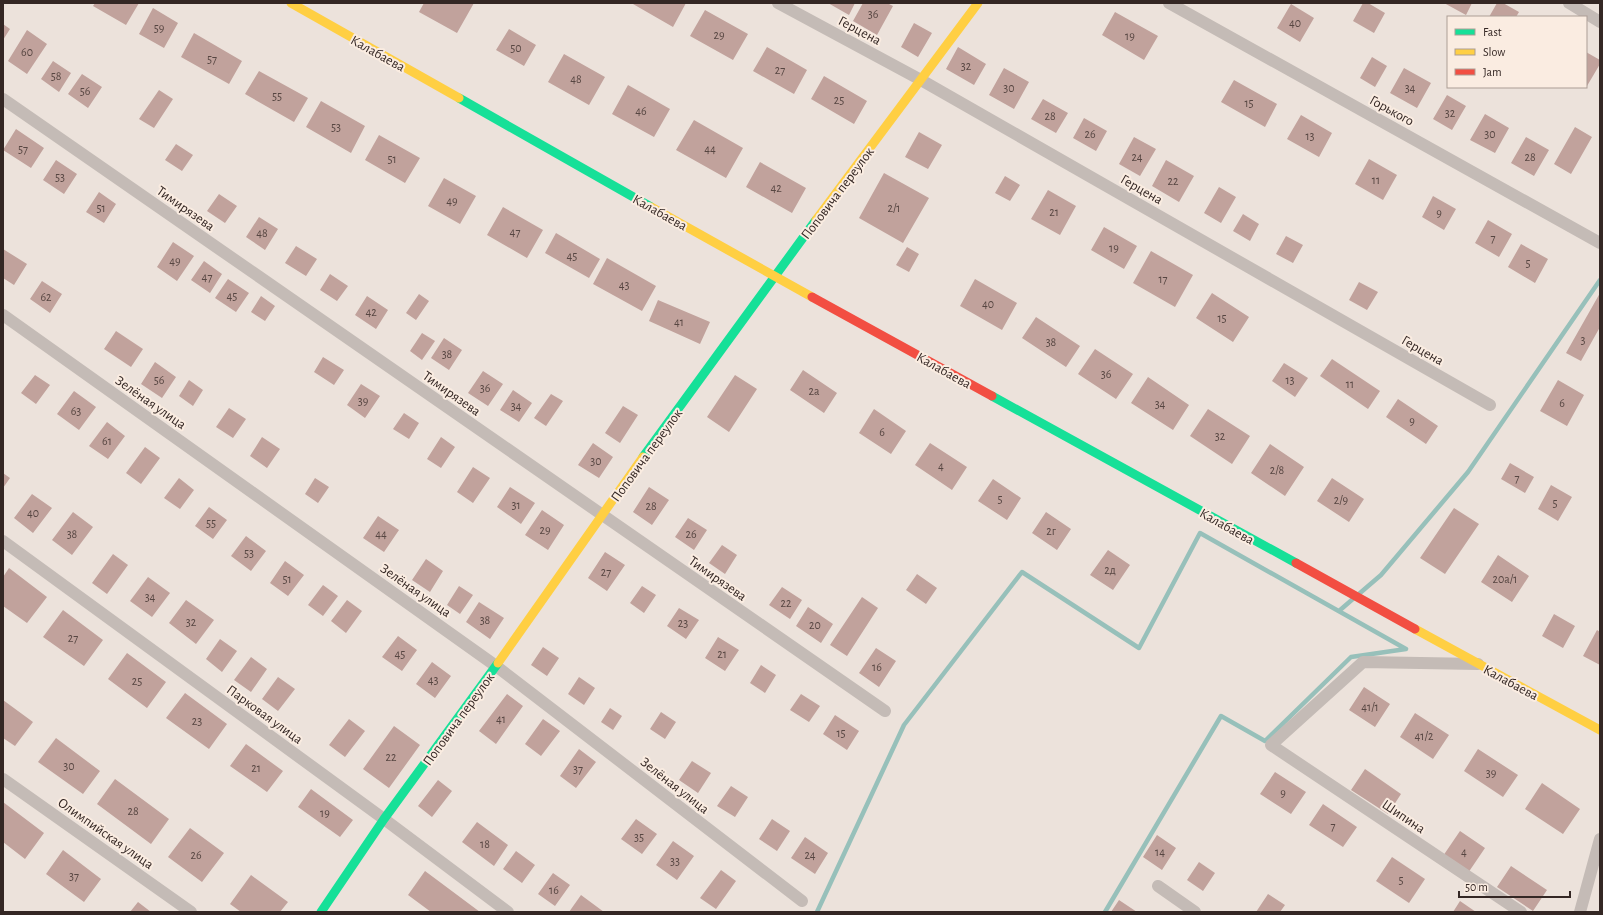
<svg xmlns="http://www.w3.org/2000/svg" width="1603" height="915" font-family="'Alegreya Sans',sans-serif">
<rect width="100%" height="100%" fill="#ece2db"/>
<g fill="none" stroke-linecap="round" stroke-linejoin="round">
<path stroke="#97c0ba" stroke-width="4.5" d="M1360,593L1381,575L1468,472L1600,280
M1339,611L1354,598
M817,912L904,725L1022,572L1139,648L1200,533L1406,649
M1105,912L1221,716L1265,741L1351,657L1406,649"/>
</g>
<path fill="#c1a29c" d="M95,3H139L126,25L93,6Z
M424,3H474L457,33L419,12Z
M634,3H686L673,27L633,4Z
M828,3H855L849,15Z
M863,3H887L893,6L877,35L853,21Z
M1363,3H1368L1385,13L1374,33L1353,21Z
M1444,3H1472L1466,15Z
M1497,3H1503L1519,12L1516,17H1489Z
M1291,4L1314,18L1300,42L1277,28Z
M153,8L178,23L164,48L139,34Z
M705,10L748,34L733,60L690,36Z
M1115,12L1158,36L1144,60L1102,35Z
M914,23L932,33L918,57L901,47Z
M3,24L10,29L3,40Z
M509,29L536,45L524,66L496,50Z
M27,30L47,44L27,74L8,61Z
M194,33L242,61L229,84L181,57Z
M767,47L807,70L794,94L753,71Z
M958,47L986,64L974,85L946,69Z
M1586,52L1600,60V64L1587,86L1586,85Z
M564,54L605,77L589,105L548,82Z
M1372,57L1387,66L1375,87L1360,78Z
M53,61L71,73L59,92L41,79Z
M1004,68L1029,82L1014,109L989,95Z
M1404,68L1431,83L1417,108L1390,93Z
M259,71L308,98L294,122L245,94Z
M82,74L102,87L88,108L68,94Z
M824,76L867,101L854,124L811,99Z
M1234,80L1277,104L1265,127L1221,102Z
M628,85L670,109L654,137L612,114Z
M159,90L173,99L154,128L139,119Z
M1447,95L1466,106L1452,130L1433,119Z
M1043,99L1068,113L1056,133L1031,119Z
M321,101L365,126L351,153L306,127Z
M1485,114L1509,128L1495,153L1470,140Z
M1301,115L1332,133L1319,157L1287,139Z
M1084,118L1107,131L1096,151L1073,138Z
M694,120L743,148L726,178L676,150Z
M1575,127L1592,137L1571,174L1554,164Z
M16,129L44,148L31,168L3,150Z
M919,132L942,145L928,169L905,157Z
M379,135L420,158L405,183L365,160Z
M1134,137L1156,149L1140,176L1119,164Z
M1526,137L1549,150L1534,176L1511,163Z
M176,144L193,155L182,171L165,160Z
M1369,159L1397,175L1383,200L1355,184Z
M56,160L77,174L64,194L43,180Z
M1166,160L1194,176L1179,202L1152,186Z
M760,162L806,188L792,213L746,187Z
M884,173L929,198L903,243L859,218Z
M1005,176L1020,185L1010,201L995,193Z
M444,178L476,196L460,224L428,206Z
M1219,187L1236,197L1221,223L1204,213Z
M1048,190L1076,206L1060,235L1031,219Z
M99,192L116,204L104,223L86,212Z
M219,194L237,206L225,223L207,211Z
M1433,196L1456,209L1444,230L1422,217Z
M503,207L543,230L527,258L487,235Z
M1243,214L1259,224L1250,241L1233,231Z
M259,217L278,229L265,250L246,237Z
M1488,220L1512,234L1499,257L1475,243Z
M1104,227L1137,246L1124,269L1091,250Z
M556,233L600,259L589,278L545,253Z
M1286,236L1303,245L1293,263L1276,254Z
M173,242L194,256L177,281L157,267Z
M1521,244L1548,259L1535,283L1508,267Z
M296,246L317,259L306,276L285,263Z
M907,247L919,254L909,272L896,265Z
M3,249L27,264L14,285L3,278Z
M1151,251L1193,275L1175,307L1133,283Z
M607,258L656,286L642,311L593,284Z
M204,261L222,274L210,293L191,280Z
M330,274L348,286L337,301L320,290Z
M228,279L249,293L236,312L215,298Z
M975,279L1017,303L1002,330L960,306Z
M42,281L62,294L50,313L30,299Z
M1359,282L1378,292L1367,310L1349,300Z
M1212,293L1249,317L1233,342L1196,318Z
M1600,293V327L1581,361L1566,353Z
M419,294L429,301L416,320L406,313Z
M261,296L275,306L265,321L251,312Z
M367,296L388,310L376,329L355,315Z
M658,300L710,322L700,344L649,321Z
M1036,317L1080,346L1066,367L1022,338Z
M116,331L143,349L131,367L104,349Z
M422,333L435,341L422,360L410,351Z
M444,338L462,350L449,370L431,358Z
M1095,349L1133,374L1116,399L1078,374Z
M323,357L344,370L334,385L314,372Z
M1332,359L1380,391L1368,409L1320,376Z
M155,362L176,377L162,398L141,384Z
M1284,363L1308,378L1295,397L1272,381Z
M803,370L837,393L824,413L790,390Z
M483,371L503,384L488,406L468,393Z
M35,375L50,385L36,404L21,393Z
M735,375L757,389L729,432L707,417Z
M1148,377L1189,405L1173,430L1131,403Z
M189,380L203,390L193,406L179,396Z
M1558,380L1584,395L1567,426L1540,411Z
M361,384L380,396L365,418L347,405Z
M513,390L532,403L519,422L500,410Z
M74,391L96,407L79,430L57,414Z
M551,394L563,401L546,426L534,418Z
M1398,399L1438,426L1426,444L1386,417Z
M623,406L638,415L620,443L605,433Z
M229,408L246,419L233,438L216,427Z
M874,409L906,431L891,454L859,433Z
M1208,409L1250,436L1232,464L1190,436Z
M404,413L419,423L409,439L393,429Z
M107,422L125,436L108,459L89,446Z
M262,437L280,449L267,468L250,456Z
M441,437L455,447L441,468L427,459Z
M593,443L613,457L599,478L578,465Z
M930,443L967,467L952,490L915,465Z
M1270,444L1304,467L1285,496L1251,473Z
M145,447L160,458L141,484L126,473Z
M1510,463L1534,477L1525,493L1501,479Z
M473,467L490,478L473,503L457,492Z
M3,473L10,478L3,488Z
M179,478L194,490L180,509L164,498Z
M315,478L329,487L318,503L305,494Z
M1332,478L1364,499L1349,522L1317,501Z
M993,479L1021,498L1007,520L978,501Z
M1551,485L1572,497L1558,521L1538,509Z
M510,487L535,503L521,524L497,507Z
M649,487L669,500L652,525L633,512Z
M32,494L52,508L33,533L14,518Z
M209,507L227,520L213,539L195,526Z
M1454,508L1479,524L1445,574L1420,558Z
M542,510L564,525L548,550L525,535Z
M73,512L93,527L72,555L52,540Z
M1046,512L1071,529L1057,550L1032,533Z
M378,516L399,530L384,552L363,538Z
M688,518L707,530L694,550L675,537Z
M246,536L266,551L251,571L231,556Z
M722,545L737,555L725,574L709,563Z
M1108,550L1130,565L1113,590L1090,575Z
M605,552L625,565L607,591L588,578Z
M113,554L128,565L107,594L92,583Z
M1498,555L1529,576L1512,602L1481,582Z
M426,559L443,571L430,592L412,580Z
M285,561L304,575L288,596L270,583Z
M9,568L47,597L27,623L3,606V577Z
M917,574L937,588L926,604L906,590Z
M148,577L170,593L152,617L130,601Z
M323,585L338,596L323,616L308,605Z
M459,586L473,595L460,614L447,605Z
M642,586L656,595L644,613L630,603Z
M782,587L802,600L790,619L769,605Z
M862,597L878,608L847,656L830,645Z
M186,600L214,620L196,644L169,623Z
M347,600L362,611L346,633L331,621Z
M479,602L504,618L490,639L466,622Z
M808,607L833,624L821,643L796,626Z
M679,608L699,620L686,639L667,626Z
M63,610L103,640L84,666L43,637Z
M1554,614L1575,626L1563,648L1542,636Z
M1597,630L1600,632V665L1583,656Z
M398,636L417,650L402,671L382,657Z
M718,637L739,650L725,671L705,658Z
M220,639L237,651L222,672L206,659Z
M543,647L559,658L547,676L531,665Z
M876,648L896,661L879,687L859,673Z
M127,653L166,682L147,708L108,679Z
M251,657L267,669L251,692L234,680Z
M432,662L451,676L435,698L416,684Z
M761,665L776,675L765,693L750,683Z
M278,677L295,689L278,711L262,699Z
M579,677L595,688L584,705L568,694Z
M1364,687L1390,704L1375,727L1349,710Z
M185,693L227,724L209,749L166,718Z
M507,694L523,706L496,744L479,731Z
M801,694L820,706L809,722L790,710Z
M3,700L33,722L15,746L3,738Z
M610,708L622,716L613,730L601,722Z
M661,712L676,722L665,739L650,729Z
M1415,713L1449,735L1433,759L1400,737Z
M835,715L859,731L847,750L823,734Z
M349,719L365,731L345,757L329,745Z
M543,719L560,731L541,756L525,744Z
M394,726L420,745L389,788L363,769Z
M56,738L100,771L83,794L38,762Z
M246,744L283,771L267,792L230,766Z
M579,749L596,762L576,788L560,776Z
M1478,749L1518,775L1503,797L1464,771Z
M692,761L711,773L698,793L679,780Z
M1365,769L1401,794L1388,814L1351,790Z
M1275,772L1306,792L1291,814L1260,794Z
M115,779L169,819L151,844L97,804Z
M438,780L452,791L432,817L418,806Z
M1542,783L1580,809L1563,834L1525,809Z
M731,786L748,797L735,817L717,806Z
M311,789L353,820L340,837L298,807Z
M3,802L44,833L25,859L3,842Z
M1323,804L1357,827L1343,847L1309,825Z
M636,819L657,834L642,854L621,839Z
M772,819L790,831L777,851L759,839Z
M477,822L508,845L494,866L462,842Z
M190,828L224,853L202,882L168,857Z
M1460,831L1485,848L1468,873L1443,856Z
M1157,835L1176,848L1162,870L1143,857Z
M805,837L828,853L815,874L791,858Z
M673,841L694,856L677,880L656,865Z
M63,850L101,879L84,902L46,874Z
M516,851L535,865L522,883L503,869Z
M1392,857L1425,879L1409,903L1376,881Z
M1199,862L1215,873L1203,891L1187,880Z
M1511,866L1547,890L1533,911L1497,887Z
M721,870L736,881L716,909L700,898Z
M425,871L480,912H431L408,895Z
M553,873L570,885L555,906L538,894Z
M251,875L288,902L280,912H241L230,904Z
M1268,894L1285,905L1280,912H1256Z
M581,895L604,912H569Z
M1119,900L1137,912H1111Z
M1460,901L1476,912H1453Z
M138,902L151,912H130Z"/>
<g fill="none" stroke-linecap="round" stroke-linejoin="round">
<path stroke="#c4bbb6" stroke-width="12" d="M778,3L921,80L1490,405
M1169,3L1600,243
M1569,3L1600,22
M3,99L885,711
M3,315L496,666L802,901
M3,541L384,819L508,912
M1478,664L1363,662L1271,745L1521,912
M3,779L191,912
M1158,886L1195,912
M1580,912L1600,839"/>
<path stroke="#16e098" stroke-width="9" d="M459,98L651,207
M992,396L1296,563
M643,457L816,220
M321,912L384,819L498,663"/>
<path stroke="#ffcf43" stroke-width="9" d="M291,3L459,98
M651,207L812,297
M816,220L978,3
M1415,629L1600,730
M498,663L643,457"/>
<path stroke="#f24e42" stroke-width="9" d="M812,297L992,396
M1296,563L1415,629"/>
</g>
<g text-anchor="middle" stroke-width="4" stroke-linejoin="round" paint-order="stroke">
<g font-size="12" fill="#574642">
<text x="873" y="18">36</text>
<text x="1295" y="27">40</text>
<text x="159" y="32">59</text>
<text x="719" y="39">29</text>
<text x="1130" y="40">19</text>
<text x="516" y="52">50</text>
<text x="27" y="56">60</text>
<text x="212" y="63">57</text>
<text x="966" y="70">32</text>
<text x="780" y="74">27</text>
<text x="56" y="80">58</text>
<text x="576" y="83">48</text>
<text x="1009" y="92">30</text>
<text x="1410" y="92">34</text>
<text x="85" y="95">56</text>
<text x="277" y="100">55</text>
<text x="839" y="104">25</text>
<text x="1249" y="107">15</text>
<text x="641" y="115">46</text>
<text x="1450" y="117">32</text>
<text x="1050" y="120">28</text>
<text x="336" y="131">53</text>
<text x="1090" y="138">26</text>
<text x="1490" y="138">30</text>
<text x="1310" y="140">13</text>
<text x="23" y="153">57</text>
<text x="710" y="153">44</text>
<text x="1137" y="161">24</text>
<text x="1530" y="161">28</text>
<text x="392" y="163">51</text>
<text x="60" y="181">53</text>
<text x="1376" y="184">11</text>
<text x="1173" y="185">22</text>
<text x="776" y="192">42</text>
<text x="452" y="205">49</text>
<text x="101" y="212">51</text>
<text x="894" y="212">2/1</text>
<text x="1054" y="216">21</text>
<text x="1439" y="217">9</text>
<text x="515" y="236">47</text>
<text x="262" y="237">48</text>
<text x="1493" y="242">7</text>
<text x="1114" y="252">19</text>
<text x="572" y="260">45</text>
<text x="175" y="265">49</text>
<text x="1528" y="267">5</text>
<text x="207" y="281">47</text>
<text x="1163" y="283">17</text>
<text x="624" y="289">43</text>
<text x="232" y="300">45</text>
<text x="46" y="301">62</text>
<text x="988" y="308">40</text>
<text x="371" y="316">42</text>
<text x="1222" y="322">15</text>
<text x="679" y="326">41</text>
<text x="1583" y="344">3</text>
<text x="1051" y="346">38</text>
<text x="447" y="358">38</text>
<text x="1106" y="378">36</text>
<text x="159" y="384">56</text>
<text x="1290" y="384">13</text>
<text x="1350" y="388">11</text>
<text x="485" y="392">36</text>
<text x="814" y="395">2а</text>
<text x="363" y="405">39</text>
<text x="1562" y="407">6</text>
<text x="1160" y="408">34</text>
<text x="516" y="410">34</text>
<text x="76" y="415">63</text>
<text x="1412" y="425">9</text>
<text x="882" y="436">6</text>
<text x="1220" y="440">32</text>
<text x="107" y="445">61</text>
<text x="596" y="465">30</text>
<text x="941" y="470">4</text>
<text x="1277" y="474">2/8</text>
<text x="1517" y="482">7</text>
<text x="1000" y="503">5</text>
<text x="1341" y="504">2/9</text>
<text x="1555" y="507">5</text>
<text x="516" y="509">31</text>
<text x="651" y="510">28</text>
<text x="33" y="517">40</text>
<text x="211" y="527">55</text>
<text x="545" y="534">29</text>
<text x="1051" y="535">2г</text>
<text x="72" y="538">38</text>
<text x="381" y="538">44</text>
<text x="691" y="538">26</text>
<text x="249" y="557">53</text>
<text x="1110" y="574">2д</text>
<text x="606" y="576">27</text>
<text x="287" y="583">51</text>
<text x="1505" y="583">20а/1</text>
<text x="150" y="601">34</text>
<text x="786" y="607">22</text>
<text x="485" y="624">38</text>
<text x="191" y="626">32</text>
<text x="683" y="627">23</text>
<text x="815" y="629">20</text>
<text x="73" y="642">27</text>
<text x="400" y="658">45</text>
<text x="722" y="658">21</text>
<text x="877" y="671">16</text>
<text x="433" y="684">43</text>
<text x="137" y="685">25</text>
<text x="1370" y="711">41/1</text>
<text x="501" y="723">41</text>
<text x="197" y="725">23</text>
<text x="841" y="737">15</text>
<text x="1424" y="740">41/2</text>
<text x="391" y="761">22</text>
<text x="69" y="770">30</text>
<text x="256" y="772">21</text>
<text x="578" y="773">37</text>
<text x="1491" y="777">39</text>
<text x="1283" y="797">9</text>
<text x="133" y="815">28</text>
<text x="325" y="817">19</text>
<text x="1333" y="830">7</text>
<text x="639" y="841">35</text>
<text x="485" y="848">18</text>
<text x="1160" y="856">14</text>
<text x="1464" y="856">4</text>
<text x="196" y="859">26</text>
<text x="810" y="859">24</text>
<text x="675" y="865">33</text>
<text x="74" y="880">37</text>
<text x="1401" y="884">5</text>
<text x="554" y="894">16</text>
</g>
<g font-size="14" fill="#342724" stroke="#faece1">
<text transform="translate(860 30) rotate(28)" y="5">Герцена</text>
<text transform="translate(378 53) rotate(29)" y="5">Калабаева</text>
<text transform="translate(1392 110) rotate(29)" y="5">Горького</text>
<text transform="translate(1142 189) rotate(30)" y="5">Герцена</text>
<text transform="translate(837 193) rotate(-53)" y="5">Поповича переулок</text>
<text transform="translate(186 208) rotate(35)" y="5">Тимирязева</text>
<text transform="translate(660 212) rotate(29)" y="5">Калабаева</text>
<text transform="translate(1423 350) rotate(30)" y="5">Герцена</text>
<text transform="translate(944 370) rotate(29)" y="5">Калабаева</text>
<text transform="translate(452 393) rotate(35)" y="5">Тимирязева</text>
<text transform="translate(151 402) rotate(35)" y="5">Зелёная улица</text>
<text transform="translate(646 455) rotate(-54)" y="5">Поповича переулок</text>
<text transform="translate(1227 526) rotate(29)" y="5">Калабаева</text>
<text transform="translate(718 578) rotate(35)" y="5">Тимирязева</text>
<text transform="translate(416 590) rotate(35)" y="5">Зелёная улица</text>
<text transform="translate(1511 682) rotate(28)" y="5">Калабаева</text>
<text transform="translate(265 714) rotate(36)" y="5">Парковая улица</text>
<text transform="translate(458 719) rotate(-54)" y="5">Поповича переулок</text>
<text transform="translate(675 785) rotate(38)" y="5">Зелёная улица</text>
<text transform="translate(1404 816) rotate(34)" y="5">Шипина</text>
<text transform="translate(106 833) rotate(35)" y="5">Олимпийская улица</text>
</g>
</g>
<rect width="1603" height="915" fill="none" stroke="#342724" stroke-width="8"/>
<rect x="1447" y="16" width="140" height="72" fill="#faece1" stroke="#ab9d95"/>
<rect x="1455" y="29" width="20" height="6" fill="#16e098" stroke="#ab9d95"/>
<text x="1483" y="36" font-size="12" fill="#342724">Fast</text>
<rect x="1455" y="49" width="20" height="6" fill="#ffcf43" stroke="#ab9d95"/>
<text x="1483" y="56" font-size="12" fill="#342724">Slow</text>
<rect x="1455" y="69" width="20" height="6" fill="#f24e42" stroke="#ab9d95"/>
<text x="1483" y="76" font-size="12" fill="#342724">Jam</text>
<path d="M1459 891v6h111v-6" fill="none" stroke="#342724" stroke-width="2"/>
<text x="1465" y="891" font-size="12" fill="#342724" stroke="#faece1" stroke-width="3" paint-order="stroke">50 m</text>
</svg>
